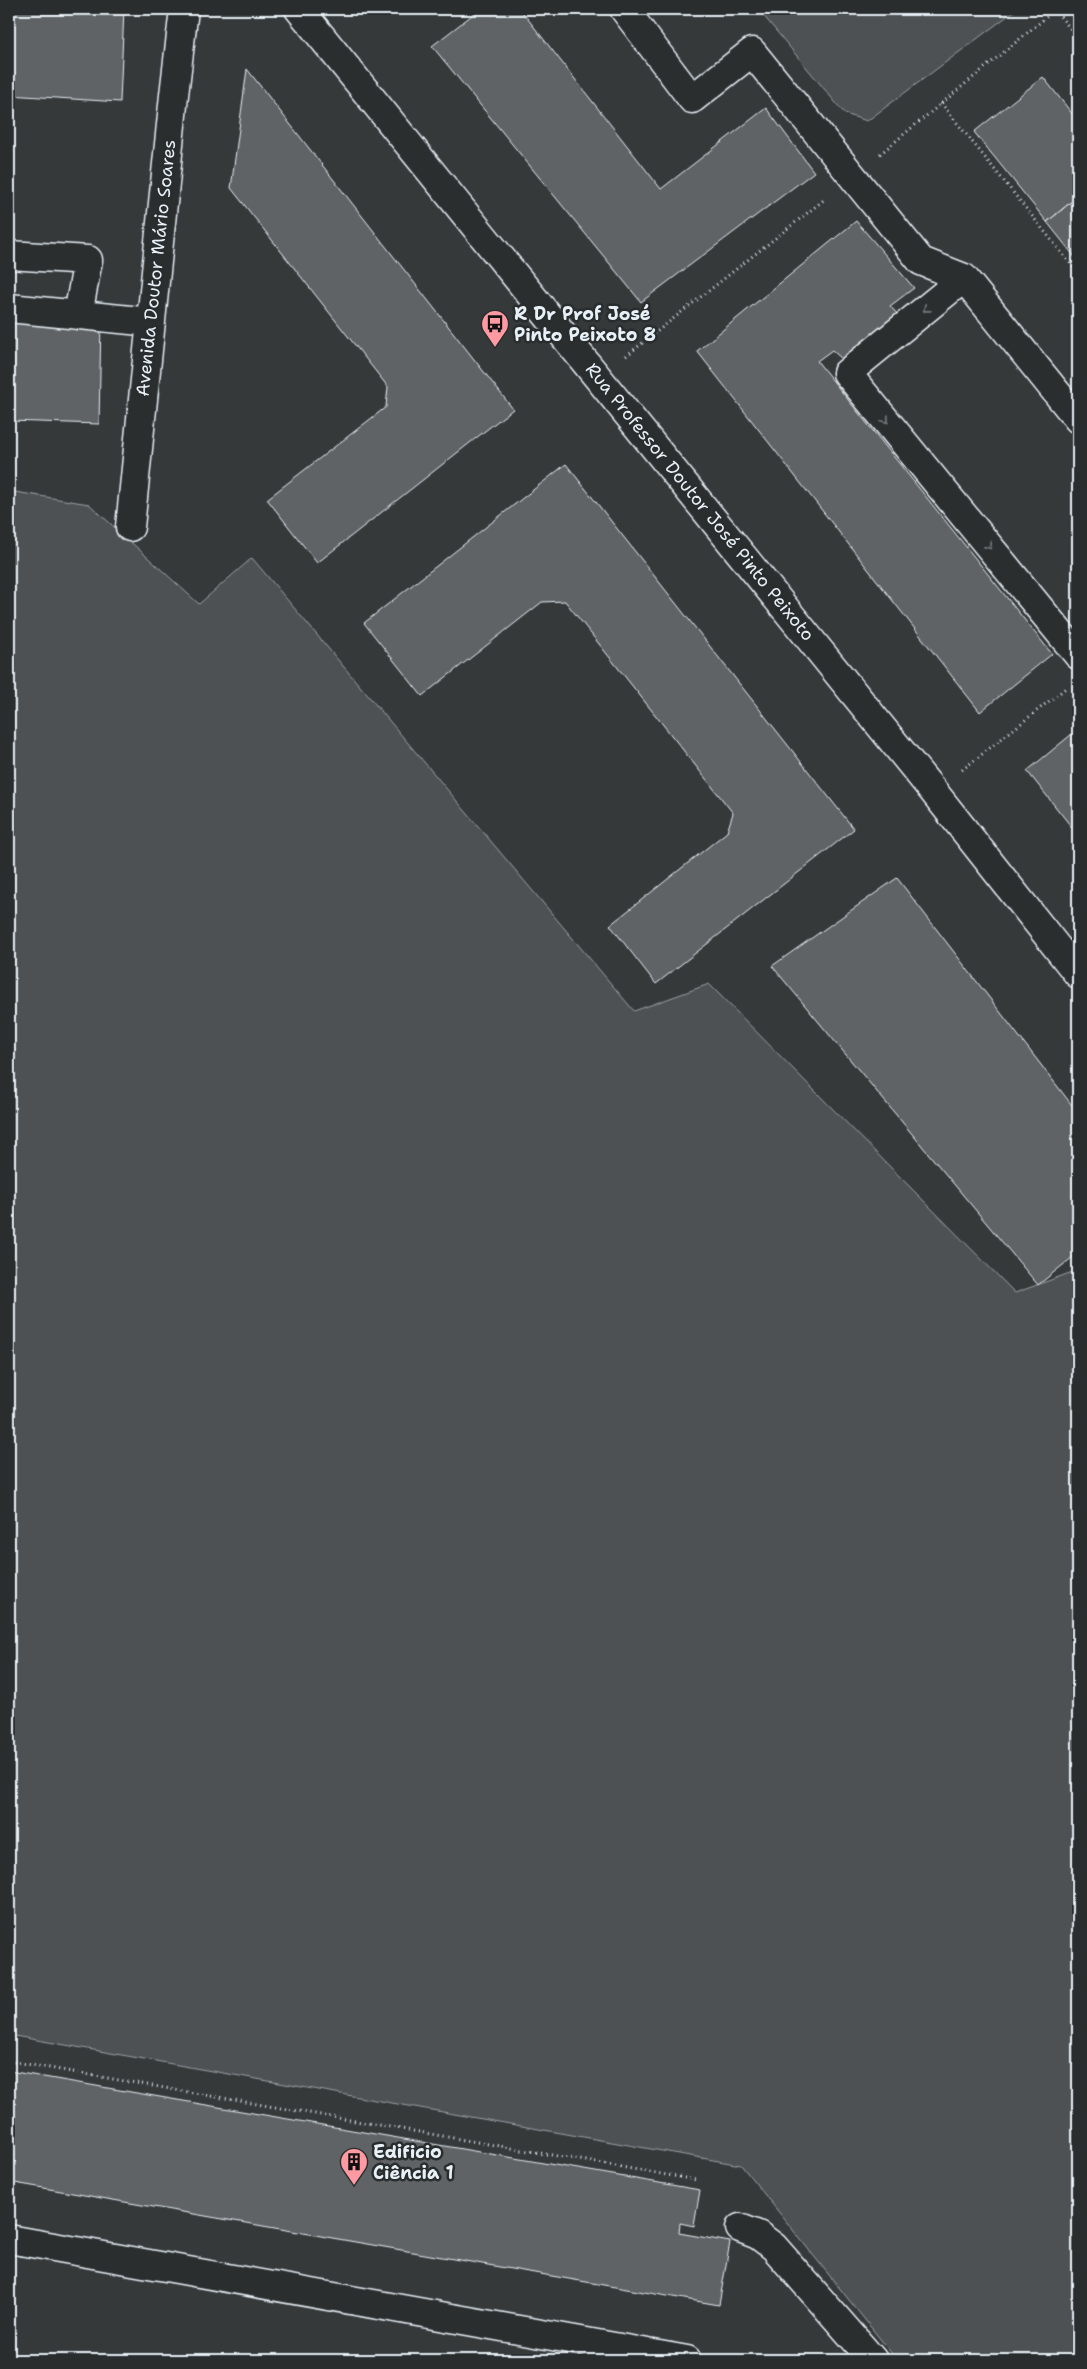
<svg xmlns="http://www.w3.org/2000/svg" width="1087" height="2369" font-family="'Shantell Sans',sans-serif">
<rect width="100%" height="100%" fill="#35393a"/>
<filter id="ink" filterUnits="userSpaceOnUse"><feTurbulence type="fractalNoise" baseFrequency=".02" numOctaves="2"/><feDisplacementMap in="SourceGraphic" scale="10" xChannelSelector="R" yChannelSelector="G"/><feConvolveMatrix kernelMatrix="1 2 1 2 8 2 1 2 1" color-interpolation-filters="sRGB"/></filter>
<g filter="url(#ink)">
<path fill="#4d5152" stroke="#9aa1a5" d="M758,9H1017L867,121L845,114Z
M9,491L89,504L199,604L252,558L634,1011L709,984L1015,1293L1078,1270V2360H897L741,2165L9,2035Z"/>
<path fill="#5f6365" stroke="#e8f1f8" d="M9,9H124L120,102L9,95Z
M480,9H520L661,189L766,108L814,172L641,302L432,46Z
M247,69L513,409L317,563L267,499L386,407L388,387L231,188Z
M1043,77L1078,121V196L1047,222L974,132Z
M1078,196V261L1047,222Z
M856,221L914,288L890,306L899,316L843,360L832,350L817,361L1052,654L980,712L697,351Z
M9,314L101,319L99,424L9,421Z
M566,464L854,829L656,984L610,925L727,832L733,813L565,601L542,602L422,696L364,623Z
M1078,729V835L1027,771Z
M897,878L1078,1113V1253L1038,1285L772,966Z
M9,2071L700,2190L694,2226L680,2223L679,2233L730,2242L719,2305L9,2182Z"/>
<g fill="none" stroke-linecap="round" stroke-linejoin="round">
<defs>
<path id="minor" d="M299,9L934,792L1078,974
M624,9L692,99L752,52L921,261L964,278L1078,419
M9,255L88,260L78,315
M964,278L847,373L1078,655
M9,308L151,322
M130,527L174,95L184,9
M740,2228L758,2235L774,2247L873,2360
M9,2239L687,2360"/>
</defs>
<use href="#minor" stroke="#e8f1f8" stroke-width="31"/>
<path stroke="#e8f1f8" stroke-width="3" stroke-dasharray="1 4" stroke-linecap="butt" d="M941,103L1078,273
M880,154L1055,10L1078,38
M626,356L825,199
M962,770L1067,687
M9,2061L696,2180"/>
<use href="#minor" stroke="#2a2d2e" stroke-width="28"/>
</g>
<defs><path id="oneway-chevron" d="M-2-3.5L2.5 0L-2 3.5" fill="none" stroke-width="1.6" stroke-linecap="round" stroke-linejoin="round" transform="scale(1.25)"/></defs>
<g stroke="#6c7275">
<use href="#oneway-chevron" transform="translate(926 309) rotate(141)"/>
<use href="#oneway-chevron" transform="translate(886 420) rotate(51)"/>
<use href="#oneway-chevron" transform="translate(989 546) rotate(51)"/>
</g>
</g>
<defs>
<symbol id="bus-pin" viewBox="-11 -11 22 30"><path d="M0 17L-7.5 6A9.5 9.5 0 1 1 7.5 6Z" fill="#ff9aa2" stroke="#2a2d2e"/><path d="M-5-6H5V4H4V6H2V4H-2V6H-4V4H-5ZM-3.5-4V0h7V-4ZM-3.5 1.2v1.5H-2V1.2ZM2 1.2v1.5H3.5V1.2Z" fill="#111"/></symbol>
<symbol id="building-pin" viewBox="-11 -11 22 30"><path d="M0 17L-7.5 6A9.5 9.5 0 1 1 7.5 6Z" fill="#ff9aa2" stroke="#2a2d2e"/><path d="M-4-6H4V6H1V3H-1V6H-4ZM-2.5-4.3h1.7v1.8h-1.7ZM.8-4.3h1.7v1.8H.8ZM-2.5-1h1.7V.8h-1.7ZM.8-1h1.7V.8H.8Z" fill="#111"/></symbol>
</defs>
<g fill-rule="evenodd">
<use href="#bus-pin" x="479" y="308" width="32" height="43"/>
<use href="#building-pin" x="338" y="2146" width="32" height="43"/>
</g>
<g text-anchor="middle" stroke-width="5" stroke-linejoin="round" paint-order="stroke">
<g font-size="18" fill="#e8f1f8" stroke="#2a2d2e">
<text transform="translate(156 268) rotate(-84)" y="6">Avenida Doutor Mário Soares</text>
<text transform="translate(700 502) rotate(51)" y="6">Rua Professor Doutor José Pinto Peixoto</text>
</g>
<g font-size="18" font-weight="bold" fill="#e8f1f8" stroke="#2a2d2e" text-anchor="start">
<text x="514" y="320">R Dr Prof José<tspan x="514" dy="21">Pinto Peixoto 8</tspan></text>
<text x="373" y="2158">Edificio<tspan x="373" dy="21">Ciência 1</tspan></text>
</g>
</g>
<rect width="1087" height="2369" fill="none" stroke="#2a2d2e" stroke-width="30"/>
<rect x="15" y="15" width="1057" height="2339" fill="none" stroke="#e8f1f8" stroke-width="2" filter="url(#ink)"/>
</svg>
